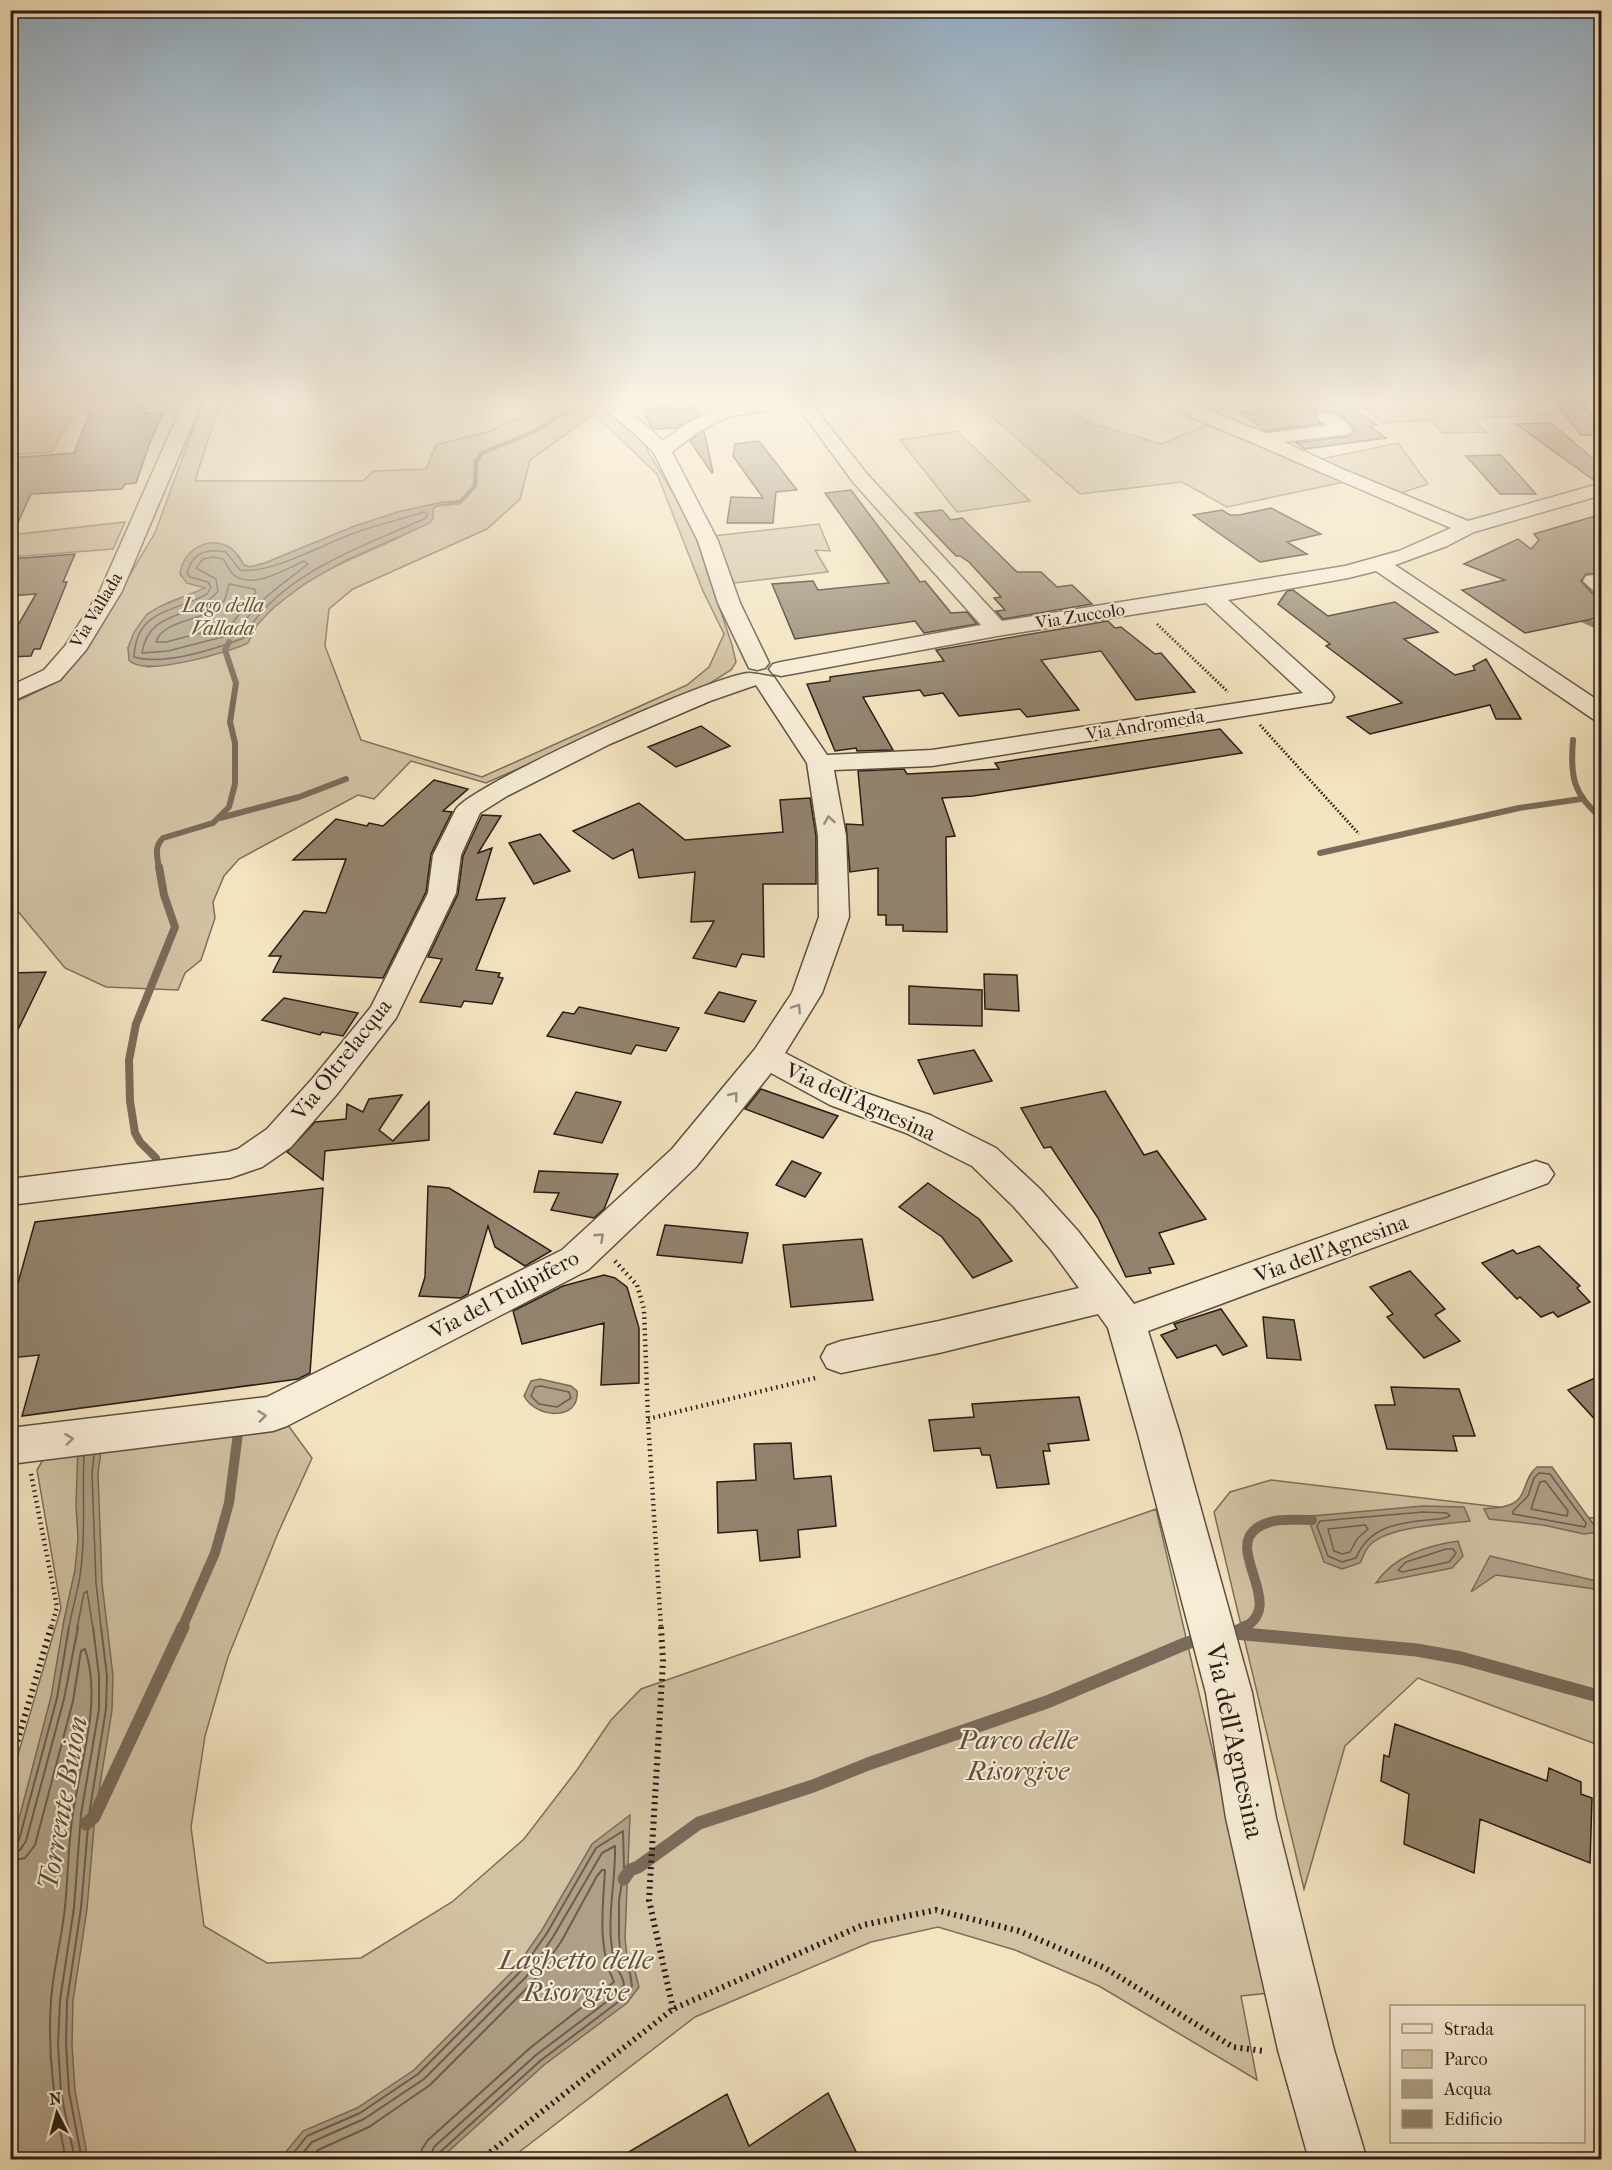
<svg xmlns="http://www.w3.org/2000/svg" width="1612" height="2170" font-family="'IM FELL French Canon',serif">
<rect width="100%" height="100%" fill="#f3e4c0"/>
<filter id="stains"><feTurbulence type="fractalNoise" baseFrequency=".00333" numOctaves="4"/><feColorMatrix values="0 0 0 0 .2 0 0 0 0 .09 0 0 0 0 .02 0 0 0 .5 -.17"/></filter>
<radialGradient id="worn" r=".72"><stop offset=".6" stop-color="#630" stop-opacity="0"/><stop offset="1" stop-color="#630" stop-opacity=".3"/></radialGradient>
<path fill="#d1c2a3" stroke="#7d6f5c" stroke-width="1.5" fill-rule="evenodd" d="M204,399H221L195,481H363L373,471L426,469L436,445L490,431L561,399H587L593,402L647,445V450L691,523L732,645L736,662L731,670L704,687L486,783L411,761L374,799L358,795L239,859L224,876L213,902L215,918L201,960L185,973L178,990L106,987L65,968L11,903V704L61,680L92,638L155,533ZM594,414L657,474L703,591L724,634L709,667L687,685L482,777L361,740L325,646L329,609L353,589L487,529L520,499L530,460ZM443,502L458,504L436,506L433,509V519C392,545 343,558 302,586C285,597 270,609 257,625C250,634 252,641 241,646L170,664L148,667L128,648C141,611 164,601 201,592L206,588L204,586L187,583L239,556L244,565L250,567L265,563L355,526L398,512Z
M972,399H1059L1089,423L1162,444L1209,424L1344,482L1227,507L1182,482L1080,494Z
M1176,399H1325L1207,412Z
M1357,399H1542L1551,415L1472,418L1486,432L1443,433L1432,420L1382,423Z
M72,416L52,452L11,455V420Z
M957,431L1030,501L957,512L900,440Z
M1398,443L1428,484L1398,494L1316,460Z
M125,522L113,549L11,557V535Z
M819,524L830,551L815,550L828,572L734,583L713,536Z
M285,1421L312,1458L278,1533L228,1657L205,1736L191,1827L204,1926L267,1963L361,1958L452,1902L524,1839L577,1770L611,1720L641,1689L1156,1509L1269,1993L1241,1996L1257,2080L1099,1986L1015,1950L938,1927L871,1942L695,2017L510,2159H11L10,1782L61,1608L37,1470L48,1451Z
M1271,1480L1601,1519V1746L1418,1678L1345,1746L1304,1889L1214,1512L1230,1492Z"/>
<path fill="#aea086" stroke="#796b59" stroke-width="1.5" d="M443,502H460L436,506L433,509V519L430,523L344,561L304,584L273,608L257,625L248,643C229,652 143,678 129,660L128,648L134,632L147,614L159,607L205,588L187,583L180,574C183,551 207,535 229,547C237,551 239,559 244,565L250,567L265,563L355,526L398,512Z
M540,1379L571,1386L577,1391C580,1421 536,1419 524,1396L531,1381Z
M102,1444L98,1473L102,1583L113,1676L112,1710L95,1816L87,1909L73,2001L72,2044L75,2091L88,2159L11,2160V1849L51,1697L64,1620L75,1570L78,1538L76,1505L78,1447Z
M1537,1467H1552L1599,1532L1584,1534L1543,1525L1489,1519L1484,1509C1492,1508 1502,1508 1509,1505C1528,1499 1522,1479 1537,1467Z
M1423,1506L1464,1507L1470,1521C1443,1525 1387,1526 1369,1546C1365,1550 1363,1558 1360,1563L1342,1569L1324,1562L1311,1526L1312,1516Z
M1458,1541L1463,1556L1452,1568L1376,1583C1394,1556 1426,1546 1458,1541Z
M1490,1556L1601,1582V1590L1496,1575L1471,1592Z
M630,1815L625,1938L627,1957L635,1971L639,1987L627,2003L544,2065L440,2159H280L303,2131L357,2108L414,2070L515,1969L542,1930L592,1844Z"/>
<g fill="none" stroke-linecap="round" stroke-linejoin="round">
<path stroke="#6c5e4e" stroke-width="1.5" d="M424,512L427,514L426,518C365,546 275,575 244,638C215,649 165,666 134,657C136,609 173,613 207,594L211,587L208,582L190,577L187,573C192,553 207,548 226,552L240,570C270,575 327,542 357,532C379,524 402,519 424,512Z
M213,557L223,559C227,564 229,571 234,575C253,590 286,569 304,561L308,564C282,585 253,602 238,633L168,651L142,653C149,607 195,621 218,591L216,579L196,568L203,559Z
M229,584L254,589L256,592L231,625L166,642H156C163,618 208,622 223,602C227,597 227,590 229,584Z
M541,1386L569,1392L571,1398L557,1407L539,1404L531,1396L535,1387Z
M94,1455L92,1473L96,1583L101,1628
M1539,1473L1550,1474L1586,1523L1585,1527L1513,1514V1511L1528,1496L1534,1478Z
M1545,1481L1568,1511L1567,1516L1531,1509L1540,1482Z
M1423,1512L1447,1513L1450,1516C1443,1520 1435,1519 1427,1520C1397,1523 1369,1527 1356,1558L1342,1562L1328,1556L1317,1526L1320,1521Z
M1365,1525L1368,1529L1357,1539L1350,1552L1342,1554L1334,1551L1328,1529Z
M1446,1549H1453L1456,1553L1449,1562L1402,1572L1398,1570L1406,1562Z
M69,1628C72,1608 79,1589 81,1568C86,1531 82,1493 84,1456
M77,1628L84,1593L87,1591L93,1628"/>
<path stroke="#6c5e4e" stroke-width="2" d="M10,1845L16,1844L19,1840L57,1698L69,1627
M10,1852L20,1850L26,1841L64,1699L78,1627
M10,1861L25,1858L35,1845L73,1701L81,1651L85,1649C103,1703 79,1765 72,1820C68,1849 68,1878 65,1907C62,1938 53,1969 51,2001C47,2055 55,2107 66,2160
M75,2160L61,2093L58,2044L60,2000L74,1908L81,1814L99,1709V1676L93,1627
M82,2160L69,2092L66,2044L67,2001L81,1908L89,1815L106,1709L107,1676L101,1627
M288,2160L307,2136L360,2113L418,2074L519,1973L547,1933L596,1848L623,1831L624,1870L619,1900V1938L621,1959L630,1973L632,1986L622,1999L540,2061L439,2153L437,2160
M297,2160L312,2142L364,2119L424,2079L526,1977L553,1937L602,1853L615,1846C616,1878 608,1909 611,1940C612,1946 612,1953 614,1959C616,1969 623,1975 624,1985L617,1994L536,2055L434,2147L429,2160
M309,2160L318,2150L369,2127L430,2085L533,1982L561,1942L597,1876L602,1870H605C603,1909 597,1946 614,1982L530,2048L428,2140L422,2149L420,2160"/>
<path stroke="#796b59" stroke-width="4.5" d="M449,503L460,502L475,486L476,462L482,453L531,433L573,408"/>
<path stroke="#796b59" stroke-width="6" d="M1577,617L1602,628
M1573,740C1570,776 1573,795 1602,818
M220,818L299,797L346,779
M1320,853L1519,808L1581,799
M159,868C157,856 154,847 163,838L213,823L229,807L235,784V743L230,722L236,683L225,650L229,642"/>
<path stroke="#796b59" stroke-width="8" d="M156,1158L140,1142L135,1133L130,1101L129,1060L136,1024L175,927L164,895L159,867"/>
<path stroke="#796b59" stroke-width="10" d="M182,1628L215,1553L229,1503L239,1425
M1243,1628C1288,1606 1224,1550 1257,1528C1272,1517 1295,1520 1312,1520"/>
<path stroke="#796b59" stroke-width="13" d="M1234,1633L1246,1627
M1225,1635L1234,1633L1417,1650L1461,1658L1602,1697
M86,1824L94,1817L183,1627
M624,1879L630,1870L638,1867L699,1823L813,1786L868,1764L1047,1702L1187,1643L1203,1639"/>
</g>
<path fill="#92846e" stroke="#291c16" stroke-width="1.5" d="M95,399H147L145,413L163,412L149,445L136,483L125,484L122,489L31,494L10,540V458L74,453Z
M1342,401L1377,425L1370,426L1386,438L1305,449L1296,443L1350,436L1355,429L1339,415L1323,410L1317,412L1314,417L1321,424L1265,431L1240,412Z
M681,404L698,407L700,415L677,428L654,429L650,425L644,410L654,409L653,406Z
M1557,405L1583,406L1602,426V435H1581Z
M1551,423L1602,466V472L1595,481L1516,424Z
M704,431L713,472L712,473L690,441Z
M759,441L797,490L776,492L773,523H727L731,497L763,498L733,456L735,444Z
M1501,455L1536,494H1500L1466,456Z
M851,490L920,582L925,581L951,613L967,612L977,624L924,633L915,621L795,639L772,584L813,581L818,590L889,583L825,493Z
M1271,508L1321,534L1287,542L1307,554L1260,562L1193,515L1222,510L1230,515H1239Z
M942,510L951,520L962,518L1017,572H1041L1057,587L1072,585L1092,604L1003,619L996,611L1005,610L994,598L1001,597L969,562L960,556H956L915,513Z
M1602,514V574H1586L1581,581L1592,593L1602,594V617L1525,633L1462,590L1505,580L1464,564L1518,539L1531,549L1539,540L1534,534Z
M75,554L63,582H67L40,649H34L31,656L10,657V639L36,594L10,596V559Z
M1293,590L1328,616L1395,602L1438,632L1404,639L1455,675L1475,670L1473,666L1486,659L1521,719H1496L1490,705L1370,734L1347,717L1402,703L1326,646L1330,644L1278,604L1287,591Z
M1108,621L1115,628L1121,627L1155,654L1161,653L1195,692L1136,700L1101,651L1041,660L1079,710L1027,717L1020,709L959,716L943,693L924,696L920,690L863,697L893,750L857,751L856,748L835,751L807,684L830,681V677L944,661L936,650Z
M701,726L730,746L676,767L648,747Z
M1220,729L1242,753L973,796L942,798L955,836L946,837L947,932L903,931V925H886V915H878V868L850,872L846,824L863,825L858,771L904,769L907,774L999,769L995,763Z
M434,780L468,789L443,811L452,812L431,854L426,892L383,978L273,972L281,956H269L304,911L326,913L346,859L293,860L336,819L367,826L369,823L383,826Z
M810,798L816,836V884H763L764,957L742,954L736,967L693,958L714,921L691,922L695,872L639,878L633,849L613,859L573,831L639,803L685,840L783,832L780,800Z
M482,815L501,816L478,853L492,848L476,900L505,898L476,970L500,973L498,977L503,978L492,1004L464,1001L461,1007L420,1002L442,959L428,957L458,894L463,856Z
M540,834L570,871L534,884L509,843Z
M46,972L10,1046V973Z
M984,974L1017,975L1019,1011L985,1009Z
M909,986L982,990V1026L909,1024Z
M719,992L756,1001L744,1022L705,1013Z
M284,998L358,1013L343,1036L322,1032L320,1035L262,1020Z
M579,1007L679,1028L666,1051L636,1045L631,1054L547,1036L563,1012L574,1014Z
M974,1050L992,1081L934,1094L918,1060Z
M761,1089L838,1116L823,1138L745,1109Z
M1105,1091L1144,1155L1157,1151L1206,1219L1159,1233L1174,1264L1149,1268L1151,1273L1126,1277L1098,1218L1051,1147L1044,1148L1021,1108Z
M576,1092L621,1102L602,1143L554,1134Z
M402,1095L379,1130L393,1141L429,1102V1140L325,1151L323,1180L287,1152L315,1122L346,1119L347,1104L363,1112L369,1099Z
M792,1161L821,1173L805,1197L776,1185Z
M539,1171L618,1174L604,1209L594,1218L551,1210L559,1193L534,1192Z
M928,1183L979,1219L1012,1261L973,1278L942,1237L899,1207Z
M428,1186L449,1188L551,1251L525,1266L495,1247L488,1226L468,1294L461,1298L419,1296L425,1277Z
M323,1188L310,1373L298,1379L22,1416L39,1355L10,1358V1312L35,1222Z
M665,1225L748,1233L742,1263L657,1255Z
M862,1239L873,1300L791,1307L783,1245Z
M1539,1246L1580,1286L1577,1288L1590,1302L1558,1317L1553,1312L1541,1317L1520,1297L1517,1299L1482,1263L1513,1250L1517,1254Z
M1410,1271L1445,1309L1435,1315L1460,1341L1424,1358L1387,1317L1393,1314L1370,1287Z
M604,1275L615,1278L627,1287L639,1328V1383L601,1385L604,1323L522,1344L513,1311L563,1286Z
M1221,1309L1247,1346L1223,1355L1216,1345L1177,1358L1161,1335L1177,1329L1174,1324Z
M1263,1317L1294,1320L1301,1360L1267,1358Z
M1602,1375V1427L1568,1390Z
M1391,1387L1459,1389L1475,1436H1453L1457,1451L1387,1449L1375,1405H1395Z
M1079,1397L1089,1440L1048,1444L1050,1451H1043L1049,1484L997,1488L990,1455H982L980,1448L934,1451L929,1420L974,1417L972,1404Z
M791,1443L794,1479L831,1476L836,1526L798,1530L800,1557L760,1561L757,1530L718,1533L717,1482L756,1480L754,1444Z
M1395,1724L1547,1781L1549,1768L1581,1782V1794L1592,1798L1590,1863L1480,1819L1474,1873L1404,1844L1409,1794L1381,1781L1384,1755L1389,1757Z
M828,2093L860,2160H729L741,2152L728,2160H615L727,2094L749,2146Z"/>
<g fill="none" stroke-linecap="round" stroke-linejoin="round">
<defs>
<path id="minor" d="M185,399H203L122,591L86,650L60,680L10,702V686L44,670L65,646L100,591Z
M592,399H611L646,425L663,441L687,423L713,411L710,399H728L729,406L771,399H811L810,402L867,474L1002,621L1345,566L1399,551L1451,528C1353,487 1256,443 1158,403L1156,399H1180L1265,433L1327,426L1316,417L1319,413C1331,410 1346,420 1353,430L1350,434L1284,442L1340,468L1468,521L1602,483V495L1474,532L1447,546L1395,565L1602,703V721L1593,719L1376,571L1348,578L1228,600L1331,692L1334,697L1331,702L932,766L834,770L846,836L849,917L822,993L785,1053L854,1089L930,1115L996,1148L1040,1189L1078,1231L1134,1304L1524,1165L1536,1161L1548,1165L1554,1174L1548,1183L1148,1331L1180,1434L1252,1693L1276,1818L1334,2050L1367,2160H1309L1278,2050L1226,1818L1206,1693L1138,1434L1108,1328L1098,1314L939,1353L841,1373L827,1368L821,1357L827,1346L841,1341L939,1321L1079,1288L1052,1251L1014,1207L972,1166L906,1133L830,1105L771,1073L696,1167L588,1270L287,1426L273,1431L10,1464V1428L267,1397L562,1250L672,1149L755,1049L792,993L819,917L818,836L807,763L756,685L710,701L610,744L507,796L480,813L461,855L456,893L396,1018L337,1094L291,1147L262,1167L230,1178L10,1205V1179L228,1152L238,1149L267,1129L313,1078L371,1007L428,893L433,855L456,809C473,784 715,674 749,673C754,673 769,676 774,677L827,755L932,750L1303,693L1206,603L997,636L781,676L773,674L769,669L773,664L781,662L981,625L853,482L801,411L792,406L727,417L699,431L672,452L718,541L740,603L769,663L765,668L757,670L749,668L718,603L698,541L654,453L634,433Z
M1581,399H1599L1602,403V419L1596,418Z
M1594,575L1602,576V592L1594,591L1583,581L1586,576Z"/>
</defs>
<use href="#minor" stroke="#5c4e40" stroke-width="3"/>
<path stroke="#291c16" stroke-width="3" stroke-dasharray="1.5 2" stroke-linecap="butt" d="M1157,624L1228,692
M1260,725L1359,834"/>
<path stroke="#291c16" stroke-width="4.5" stroke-dasharray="1.5 4" stroke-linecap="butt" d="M615,1261L637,1285L644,1309L648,1419L661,1628
M648,1419L819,1377
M31,1474L57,1607L51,1628"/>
<path stroke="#291c16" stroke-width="6" stroke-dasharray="2 4.5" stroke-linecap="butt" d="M661,1627L663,1661L649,1900L673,2009
M10,1766L51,1627
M480,2160L673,2009L863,1925L936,1910L1019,1931L1105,1968L1233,2047L1264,2051"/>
<use href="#minor" fill="#f7edd6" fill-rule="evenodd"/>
</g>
<defs><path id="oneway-chevron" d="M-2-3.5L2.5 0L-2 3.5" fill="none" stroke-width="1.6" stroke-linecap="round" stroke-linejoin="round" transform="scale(1.5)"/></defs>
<g stroke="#9a8f80">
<use href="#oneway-chevron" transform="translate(829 820) rotate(-99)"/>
<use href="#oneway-chevron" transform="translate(797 1008) rotate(-57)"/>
<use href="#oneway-chevron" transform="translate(734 1096) rotate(-51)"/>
<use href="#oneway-chevron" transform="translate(600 1237) rotate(-43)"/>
<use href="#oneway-chevron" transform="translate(262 1416) rotate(-7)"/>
<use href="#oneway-chevron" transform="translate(69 1439) rotate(-7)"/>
</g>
<linearGradient id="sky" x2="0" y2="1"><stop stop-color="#91acc1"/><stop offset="0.57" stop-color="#faf3e3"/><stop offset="1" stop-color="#faf3e3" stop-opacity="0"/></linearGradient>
<rect width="1612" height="703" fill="url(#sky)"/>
<g text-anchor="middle" stroke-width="4.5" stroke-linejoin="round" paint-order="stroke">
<g font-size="18" fill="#291c16" stroke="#f7edd6">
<text transform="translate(96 610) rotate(-59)" y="6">Via Vallada</text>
<text transform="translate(1080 616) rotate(-9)" y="6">Via Zuccolo</text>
<text transform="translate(1145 725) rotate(-9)" y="6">Via Andromeda</text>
</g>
<g font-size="20" font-style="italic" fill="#5e5143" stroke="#f7edd6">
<text x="223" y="612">Lago della<tspan x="223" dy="23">Vallada</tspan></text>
</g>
<g font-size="22" fill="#291c16" stroke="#f7edd6">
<text transform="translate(341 1059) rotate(-52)" y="8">Via Oltrelacqua</text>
<text transform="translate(861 1101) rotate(24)" y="8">Via dell'Agnesina</text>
<text transform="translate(1331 1248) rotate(-20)" y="8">Via dell'Agnesina</text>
<text transform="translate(504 1294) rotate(-28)" y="8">Via del Tulipifero</text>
</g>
<g font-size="27" font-style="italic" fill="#5b4e40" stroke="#f7edd6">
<text x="1018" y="1749">Parco delle<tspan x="1018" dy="31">Risorgive</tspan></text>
</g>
<g font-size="27" fill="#291c16" stroke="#f7edd6">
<text transform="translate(1235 1741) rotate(78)" y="9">Via dell'Agnesina</text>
</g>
<g font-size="28" font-style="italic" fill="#5e5143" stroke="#f7edd6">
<text transform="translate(62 1803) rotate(-80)" y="10">Torrente Buion</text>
<text x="576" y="1969">Laghetto delle<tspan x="576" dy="32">Risorgive</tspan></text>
</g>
</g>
<rect width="1612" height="2170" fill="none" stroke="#f3e4c0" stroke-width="36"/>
<rect x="12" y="12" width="1588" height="2146" fill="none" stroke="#291c16" stroke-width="3"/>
<rect x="18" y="18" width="1576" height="2134" fill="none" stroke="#291c16" stroke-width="1.5"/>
<rect x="1390" y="2005" width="195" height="138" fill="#f7edd6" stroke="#a59989" stroke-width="1.5"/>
<rect x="1402" y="2024" width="30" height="9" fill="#f7edd6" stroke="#a59989" stroke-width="1.5"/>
<text x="1444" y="2035" font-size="18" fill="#291c16">Strada</text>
<rect x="1402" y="2050" width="30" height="18" fill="#d1c2a3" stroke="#a59989" stroke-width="1.5"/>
<text x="1444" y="2065" font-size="18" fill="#291c16">Parco</text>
<rect x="1402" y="2080" width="30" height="18" fill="#aea086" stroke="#a59989" stroke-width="1.5"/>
<text x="1444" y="2095" font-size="18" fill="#291c16">Acqua</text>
<rect x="1402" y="2110" width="30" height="18" fill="#92846e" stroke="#a59989" stroke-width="1.5"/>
<text x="1444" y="2125" font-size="18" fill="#291c16">Edificio</text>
<g transform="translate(57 2113) rotate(354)" stroke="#f7edd6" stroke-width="4.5" paint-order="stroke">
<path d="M0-4.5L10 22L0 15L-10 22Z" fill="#291c16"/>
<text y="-9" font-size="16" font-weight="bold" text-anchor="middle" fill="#291c16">N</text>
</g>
<rect width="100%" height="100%" filter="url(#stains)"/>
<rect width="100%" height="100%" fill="url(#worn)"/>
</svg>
